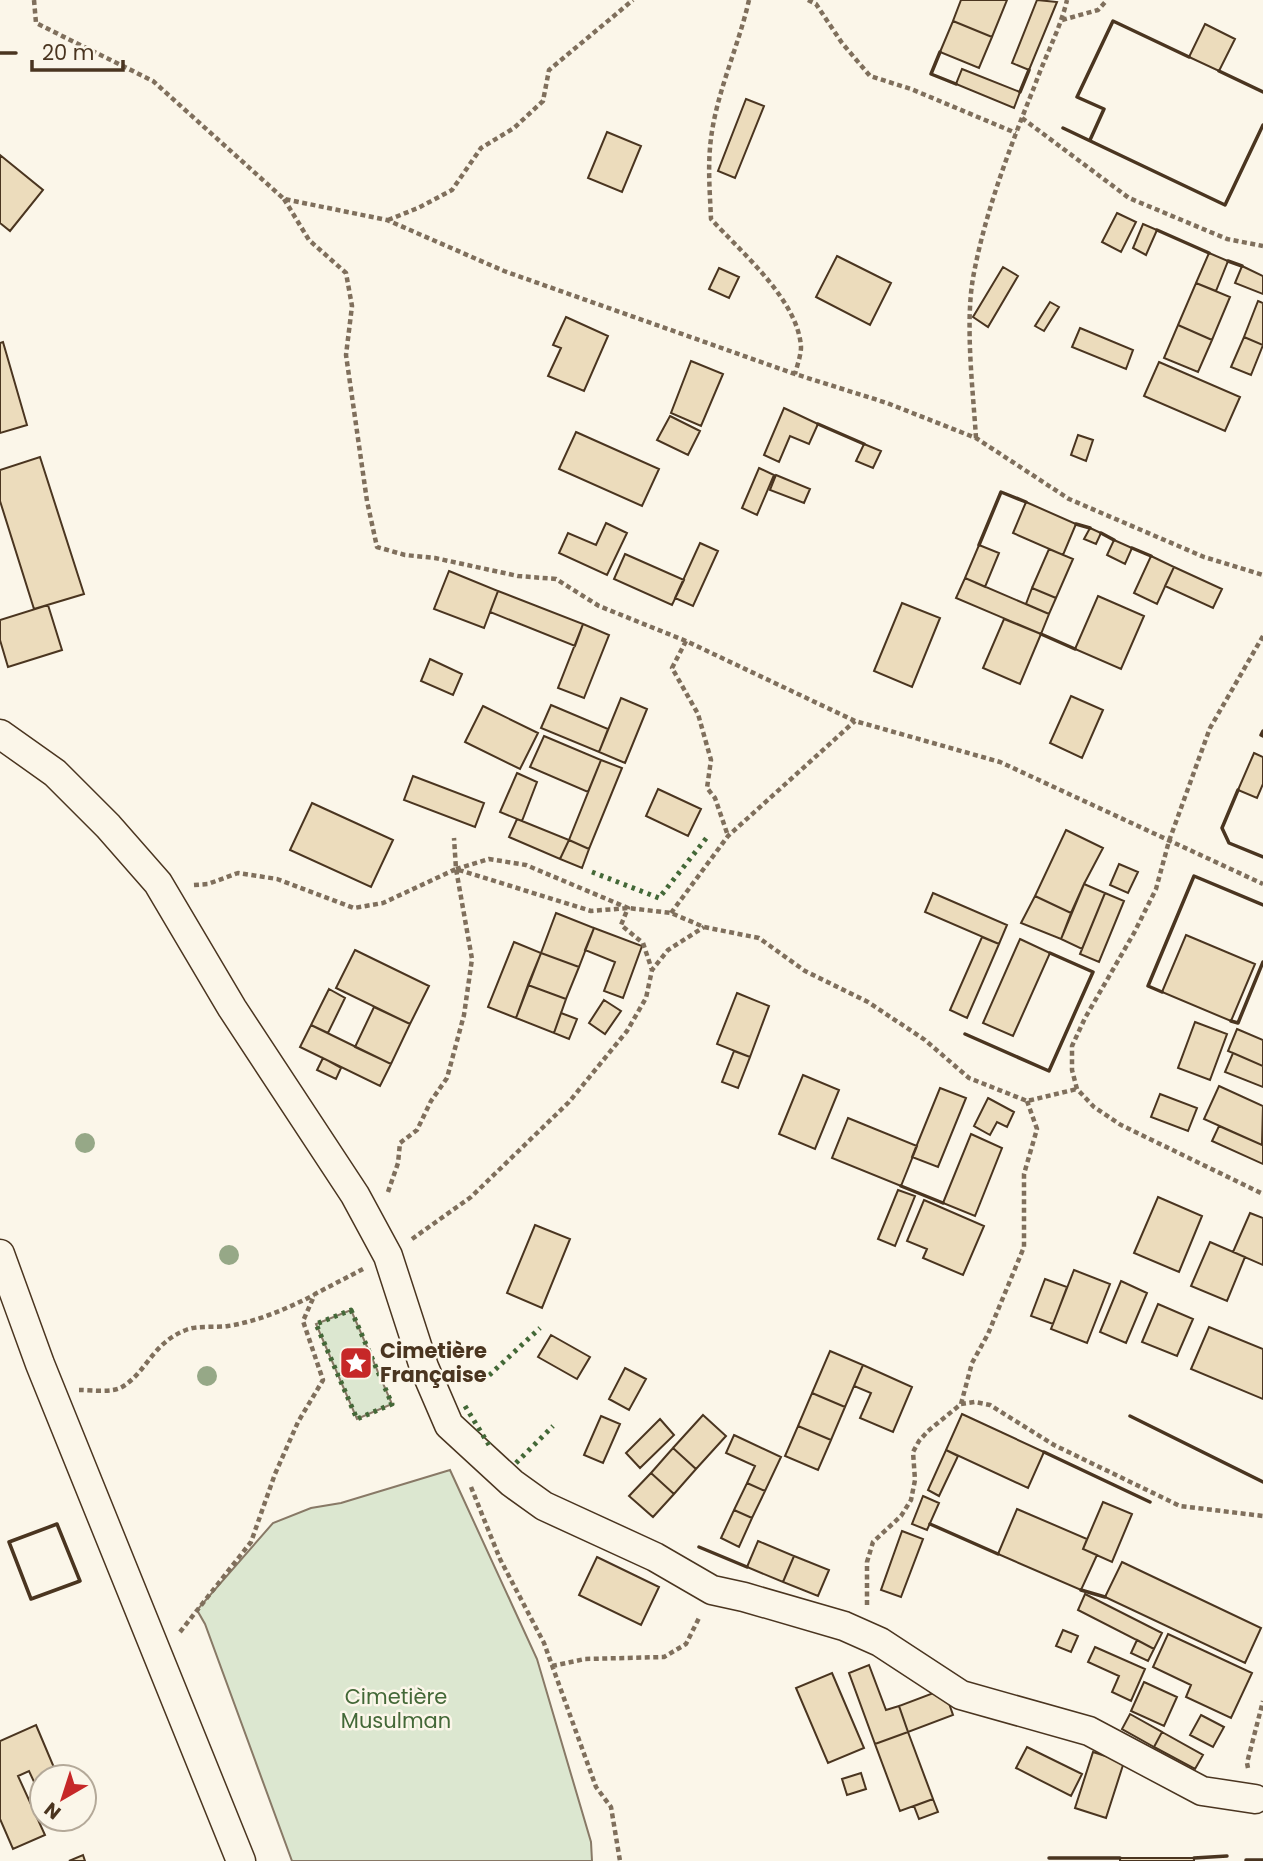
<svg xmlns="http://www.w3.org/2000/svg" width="1263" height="1861" font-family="Poppins,sans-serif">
<rect width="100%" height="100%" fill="#fbf6e9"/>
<path fill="#dce7d0" stroke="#887966" stroke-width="2" d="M351,1310L392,1404L357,1419L316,1324Z
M450,1470L537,1659L591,1842L592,1861H292L205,1624L197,1610L273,1523L311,1508L341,1503Z"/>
<path fill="#ecdcbc" stroke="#4a3520" stroke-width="2" d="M961,0H1007L992,37L953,21Z
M1037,0L1057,2L1029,70L1012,63Z
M953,21L992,37L979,68L940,52Z
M1205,24L1235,39L1219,71L1189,57Z
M962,69L1020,92L1014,108L956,84Z
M746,99L764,106L735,178L718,171Z
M607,132L641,146L622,192L588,178Z
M0,155L43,190L10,231L0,223Z
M1117,213L1136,222L1121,252L1102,242Z
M1143,224L1157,230L1146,255L1133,248Z
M1209,253L1228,261L1216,291L1196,283Z
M837,256L891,283L870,325L816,297Z
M1242,266L1263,276V294L1235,283Z
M1003,267L1018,276L988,327L973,317Z
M719,268L739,277L729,298L709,289Z
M1196,283L1230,297L1212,340L1178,325Z
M1258,301L1263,303V345L1244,337Z
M1050,302L1059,307L1044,331L1035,326Z
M566,317L608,336L584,391L548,376L561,348L553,345Z
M1178,325L1212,340L1198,372L1164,358Z
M1080,328L1133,350L1126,369L1072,347Z
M1244,337L1263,345L1251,375L1231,367Z
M3,342L27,425L0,433V343Z
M691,361L723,374L701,426L671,413Z
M1159,362L1240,397L1225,431L1144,396Z
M784,408L818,424L809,444L790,436L779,462L764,455Z
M670,416L700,431L688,455L657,440Z
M576,432L659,469L642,506L559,469Z
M1078,435L1093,440L1086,461L1071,455Z
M864,444L881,451L873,468L856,461Z
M40,457L84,594L34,609L0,501V470Z
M759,468L774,475L757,515L742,508Z
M776,475L810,489L804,503L770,490Z
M1026,502L1076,524L1063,555L1013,533Z
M606,523L627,533L607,575L559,553L568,533L596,545Z
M1090,528L1101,533L1096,544L1084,539Z
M1114,540L1132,548L1125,564L1107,555Z
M700,543L718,551L693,606L675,598Z
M979,545L999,553L985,587L965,578Z
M1049,549L1073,559L1056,598L1032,588Z
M625,554L684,580L672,605L614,579Z
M1151,556L1174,567L1157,604L1134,593Z
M1174,567L1222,589L1213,608L1165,586Z
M449,571L498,591L484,628L434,609Z
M965,578L1049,614L1041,634L956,598Z
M1032,588L1056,598L1049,614L1026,604Z
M498,591L583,624L575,646L490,612Z
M1098,596L1144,616L1121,669L1075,649Z
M902,603L940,618L912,687L874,671Z
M48,605L62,650L8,667L0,640V620Z
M1004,619L1041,634L1020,684L983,668Z
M583,624L609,635L584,698L558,688Z
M430,659L462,674L453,695L421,681Z
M1071,696L1103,710L1082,758L1050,743Z
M621,698L647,709L625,763L599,752Z
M551,705L608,729L599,752L541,728Z
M483,706L538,733L520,769L465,742Z
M544,736L601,760L588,792L530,767Z
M1254,753L1263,757V784L1257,798L1238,790Z
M601,760L622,768L589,849L569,840Z
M517,773L537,782L522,821L500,812Z
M413,776L484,803L475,827L404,800Z
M658,789L701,809L688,836L646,816Z
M312,803L393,840L371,887L290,850Z
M517,819L569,840L560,859L509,837Z
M1066,830L1103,848L1084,884L1071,913L1035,896Z
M569,840L589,849L582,868L560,859Z
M1119,864L1138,872L1128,893L1110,885Z
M1084,884L1105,893L1082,949L1061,939Z
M933,893L1007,925L999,944L925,912Z
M1105,893L1124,901L1099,962L1080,954Z
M1035,896L1071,913L1061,939L1021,923Z
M556,913L594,928L579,967L541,953Z
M594,928L642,946L623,998L604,991L615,962L585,950Z
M1186,935L1255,964L1231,1021L1162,992Z
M982,937L999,944L967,1018L950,1010Z
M1020,939L1050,953L1013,1036L983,1023Z
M514,942L541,953L516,1018L488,1007Z
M355,950L429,986L410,1024L336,988Z
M541,953L579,967L566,999L528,985Z
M528,985L566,999L554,1033L516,1018Z
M329,989L345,998L328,1033L311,1025Z
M737,993L769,1006L750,1057L717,1044Z
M604,1000L621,1011L605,1034L589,1023Z
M374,1007L410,1024L391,1064L355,1047Z
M561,1013L577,1019L569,1039L554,1033Z
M1195,1022L1227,1034L1210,1080L1178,1068Z
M311,1025L391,1064L380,1086L300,1047Z
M1237,1029L1263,1040V1066L1228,1051Z
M734,1051L750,1057L738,1088L722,1082Z
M1233,1053L1263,1066V1087L1225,1072Z
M323,1058L341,1068L336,1079L317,1070Z
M803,1075L839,1090L815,1149L779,1134Z
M1219,1086L1263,1106L1262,1145L1204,1119Z
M940,1088L966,1098L938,1167L912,1157Z
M1160,1094L1197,1108L1188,1131L1151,1117Z
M988,1098L1014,1112L1007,1127L997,1122L990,1135L974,1126Z
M848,1118L917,1146L901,1186L832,1158Z
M1219,1126L1262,1145L1263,1143V1164L1212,1141Z
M971,1134L1002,1148L975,1216L943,1203Z
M898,1190L915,1196L895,1246L878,1239Z
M1158,1197L1202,1216L1179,1272L1134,1253Z
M924,1200L984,1226L963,1275L923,1258L927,1249L907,1241Z
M1250,1213L1263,1218V1265L1233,1252Z
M535,1225L570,1239L542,1308L507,1293Z
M1210,1242L1245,1257L1227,1301L1191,1286Z
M1074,1270L1110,1284L1087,1343L1051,1329Z
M1045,1279L1067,1287L1053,1324L1031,1316Z
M1121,1281L1147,1293L1126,1343L1100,1332Z
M1158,1304L1193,1319L1177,1356L1142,1342Z
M1209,1327L1263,1349V1399L1191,1369Z
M551,1335L590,1357L577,1379L538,1357Z
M830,1351L863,1365L845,1407L812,1393Z
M863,1365L912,1387L893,1432L860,1418L871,1393L854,1386Z
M625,1368L646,1379L629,1410L609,1399Z
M812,1393L845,1407L831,1440L798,1426Z
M962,1414L1044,1452L1028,1488L946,1450Z
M703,1415L726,1436L696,1469L673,1448Z
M601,1416L620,1424L603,1463L584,1455Z
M660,1419L674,1435L640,1468L626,1453Z
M798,1426L831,1440L818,1470L785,1456Z
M734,1435L781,1457L765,1491L747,1483L755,1466L726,1453Z
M673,1448L696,1469L674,1494L651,1473Z
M946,1450L958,1456L939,1496L928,1490Z
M651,1473L674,1494L653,1517L629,1496Z
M747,1483L765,1491L752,1518L734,1510Z
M923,1496L939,1503L927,1530L912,1524Z
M1103,1502L1132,1514L1112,1562L1083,1549Z
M1017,1509L1087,1539L1083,1549L1097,1555L1081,1590L998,1554Z
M734,1510L752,1518L739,1547L721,1538Z
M902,1531L923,1539L901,1597L881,1590Z
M758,1541L794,1556L783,1582L747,1567Z
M794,1556L829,1570L818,1596L783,1582Z
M597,1557L659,1587L641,1625L579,1595Z
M1122,1562L1261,1628L1245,1663L1105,1597Z
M1085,1594L1162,1633L1154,1649L1078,1610Z
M1063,1630L1078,1636L1071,1652L1056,1646Z
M1168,1634L1252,1673L1231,1718L1186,1697L1191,1685L1153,1667Z
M1137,1640L1154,1649L1148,1661L1131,1653Z
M1095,1647L1145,1669L1131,1701L1112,1692L1119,1676L1088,1662Z
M869,1665L886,1710L899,1706L908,1732L875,1744L849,1673Z
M832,1673L864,1748L828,1763L796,1688Z
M1144,1682L1177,1697L1164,1726L1131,1711Z
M944,1689L953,1715L908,1732L899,1706Z
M1130,1714L1162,1732L1154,1747L1122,1729Z
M1201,1715L1224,1727L1213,1747L1190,1735Z
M36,1725L58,1777H42V1799L29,1771L18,1776L45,1835L13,1849L0,1819V1741Z
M908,1732L933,1799L900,1811L875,1744Z
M1162,1732L1203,1755L1195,1769L1154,1747Z
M1027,1747L1082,1774L1071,1796L1016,1768Z
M1093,1752L1124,1762L1106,1818L1075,1808Z
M861,1773L866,1789L847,1795L842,1779Z
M933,1799L938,1812L919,1819L914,1806Z
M51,1819H76L55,1828Z
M83,1855L85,1861H69Z
M1120,1858H1194V1861H1120Z"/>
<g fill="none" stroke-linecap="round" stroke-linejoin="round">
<defs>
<path id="minor" d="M0,734L55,773L108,826L158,883L232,1008L355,1195L388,1256L424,1367L449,1425L512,1483L544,1506L655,1557L712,1590L744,1597L844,1626L880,1642L961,1695L1089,1731L1202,1791L1255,1799
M0,1254L40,1364L241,1861"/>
</defs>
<use href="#minor" stroke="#4a3520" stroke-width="31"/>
<path stroke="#7f6f5c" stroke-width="4.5" stroke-dasharray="5 3.5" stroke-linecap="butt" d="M34,0L36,23L153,81L284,199L387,220L504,271L795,374L887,403L976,438L1069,499L1204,557L1263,575
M749,0C738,49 714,97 710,148C708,171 710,195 711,219C741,252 798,300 801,347C801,355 797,366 795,374
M808,0L816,4L842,43L870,76L911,89L1016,133
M1062,20L1098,10L1107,0
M1022,118L1129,198L1227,239L1263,246
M284,199L309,240L346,273L352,306L346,355L367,501L377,547L405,555L435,558L518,576L556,579L599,606L686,641L855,721L1000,762L1263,884
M388,220L418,208L452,190L481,148L514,128L543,101L549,70L633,0
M976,438C973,390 965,325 973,278C985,212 1010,147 1035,85C1045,56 1060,30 1067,0
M1263,636L1210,728L1169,841L1156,889L1134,933L1085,1018L1072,1046V1070L1077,1089L1094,1107L1121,1125L1263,1194
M686,641L672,668L698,714L711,760L707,788L715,798L728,836
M456,869L489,859L526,865L628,908L621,925L643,943L652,970
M194,885L208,884L238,873L277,879L354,908L383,903L456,869L591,911L628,908L671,913L704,927L759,938L805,971L868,1002L925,1040L969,1078L1027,1101L1077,1089
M671,913L728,836L855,721
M388,1192L398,1163L400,1143L417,1130L431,1101L447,1078L464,1015L472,959L456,869L454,838
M412,1239L471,1197L569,1102L627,1031L646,998L652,970L668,950L704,927
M79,1390C91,1390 112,1393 122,1387C147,1372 152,1343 186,1330C198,1325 215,1328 228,1326C259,1321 286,1309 314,1295
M961,1404L972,1363L988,1334L1024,1247V1174L1037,1129L1027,1101
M471,1487L500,1559L544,1643L596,1787L611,1807L620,1861
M867,1605V1562L873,1542L901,1516L911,1500L915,1480L913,1452L919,1441L928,1431L961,1404L975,1402L990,1405L1054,1445L1180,1506L1263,1516
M180,1632L251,1542L275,1474L298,1422L323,1380L303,1321L315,1294L363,1269
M552,1666L585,1659L664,1657L686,1644L700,1616
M1248,1768L1247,1763L1263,1701"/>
<use href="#minor" stroke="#fbf6e9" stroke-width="28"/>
<path stroke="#436837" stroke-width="5" stroke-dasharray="3.5 5" stroke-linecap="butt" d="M592,872L659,898L708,836
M351,1310L392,1404L357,1419L316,1324Z
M483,1381L540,1328
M465,1406L489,1445
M516,1463L553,1426"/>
<path stroke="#4a3520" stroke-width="3.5" d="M940,52L931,74L956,84
M0,53H16
M1219,71L1263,92
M1020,92L1029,70
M1063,128L1225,205L1263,125
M1090,140L1104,109L1077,97L1113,21L1189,57
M1157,230L1209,253
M1228,261L1242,266
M818,424L864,444
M1076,524L1090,528
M1101,533L1114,540
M979,545L1001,492L1026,502
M1132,548L1151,556
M1041,634L1075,649
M1263,731L1261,735L1263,736
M1238,790L1222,828L1229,843L1263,857
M1162,992L1148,986L1194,876L1263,905
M1231,1021L1238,1023L1263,962
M965,1034L1049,1071L1093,972L1050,953
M901,1186L943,1203
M1130,1416L1263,1482
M1044,1452L1150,1502
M57,1524L80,1581L31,1599L9,1542Z
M930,1524L998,1554
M699,1547L747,1567
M1081,1590L1105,1597
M1049,1858H1120
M1194,1858L1227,1856
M1246,1860H1263"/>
</g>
<g fill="#96a887">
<circle cx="85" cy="1143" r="10"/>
<circle cx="229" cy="1255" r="10"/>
<circle cx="207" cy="1376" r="10"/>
</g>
<defs>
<symbol id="sight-square" viewBox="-11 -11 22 22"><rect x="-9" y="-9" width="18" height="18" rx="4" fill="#c62828" stroke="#fbf6e9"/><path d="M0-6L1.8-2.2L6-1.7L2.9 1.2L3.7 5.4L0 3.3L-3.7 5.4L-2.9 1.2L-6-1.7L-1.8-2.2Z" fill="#fff"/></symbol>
</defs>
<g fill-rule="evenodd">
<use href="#sight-square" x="337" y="1344" width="38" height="38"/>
</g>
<g text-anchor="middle" stroke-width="5" stroke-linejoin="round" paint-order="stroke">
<g font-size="21" font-weight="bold" fill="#4a3520" stroke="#fbf6e9" text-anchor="start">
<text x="380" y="1358">Cimetière<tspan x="380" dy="24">Française</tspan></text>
</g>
<g font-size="21" fill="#436837" stroke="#fbf6e9">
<text x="396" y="1704">Cimetière<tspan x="396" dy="24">Musulman</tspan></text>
</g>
</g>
<g transform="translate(63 1798) rotate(219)"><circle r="33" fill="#fbf6e9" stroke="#b4a999" stroke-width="2"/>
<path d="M0-5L12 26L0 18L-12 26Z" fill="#c62828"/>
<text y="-10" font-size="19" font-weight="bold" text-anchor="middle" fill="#4a3520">N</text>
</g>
<path d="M32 60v10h91v-10" fill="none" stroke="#4a3520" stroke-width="3.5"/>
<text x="42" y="60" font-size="21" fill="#4a3520" stroke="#fbf6e9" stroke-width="5" paint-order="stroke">20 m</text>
</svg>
